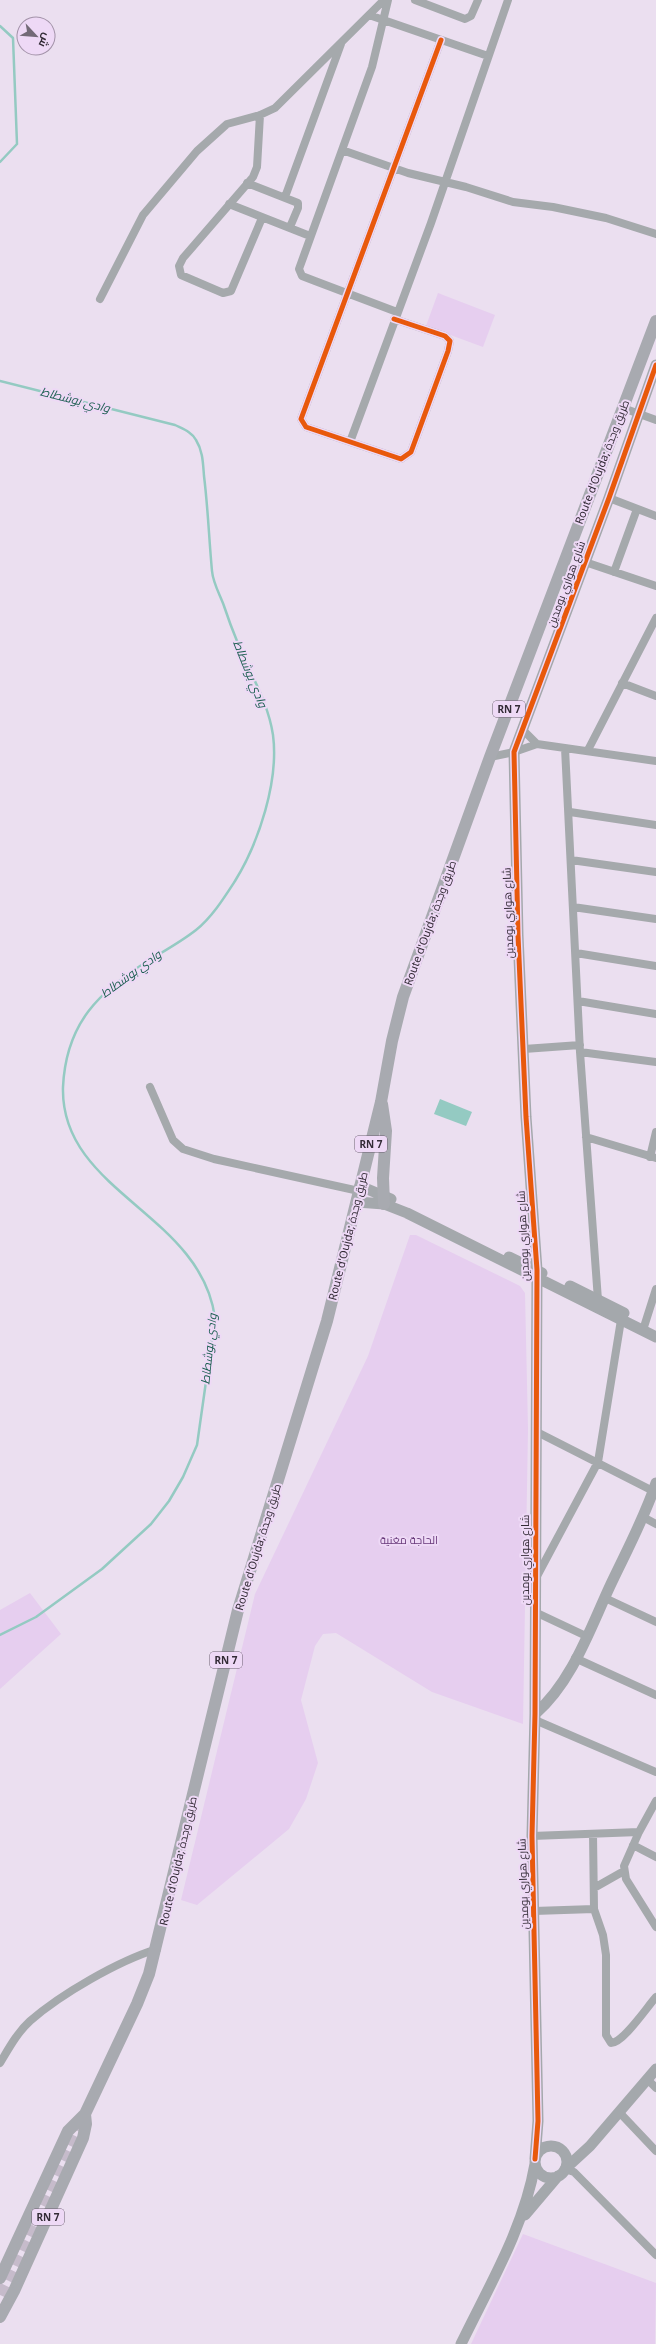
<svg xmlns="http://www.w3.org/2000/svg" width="656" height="2344" font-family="'Noto Sans',Cairo,sans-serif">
<rect width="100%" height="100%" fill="#ebdff0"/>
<path fill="#e6ceef" d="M438,293L495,315L483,347L426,326Z
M410,1235H416L520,1286L525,1293L528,1429L523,1724L432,1692L336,1633L323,1634L315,1646L301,1700L318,1763L306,1799L289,1829L197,1905L181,1900L255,1594L368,1356Z
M30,1593L61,1634L0,1689V1610Z
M523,2234L656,2283L655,2344H471Z"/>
<path fill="#94cac2" d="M440,1099L472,1112L466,1126L434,1114Z"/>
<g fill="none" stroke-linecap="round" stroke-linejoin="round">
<path stroke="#94cac2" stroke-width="2.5" d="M0,26L13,38L17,144L0,162
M0,381L175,425C183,429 192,432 196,440C203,451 203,464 204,476C208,508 209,539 212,571C213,583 220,595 224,606C228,618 232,629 237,641C249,672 268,701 273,735C279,781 259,842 235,881C224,898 212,917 196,930C182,941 166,950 151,959C99,991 66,1023 63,1087C60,1192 201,1213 215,1318L197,1445L183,1477L169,1501L151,1524L102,1569L36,1617L0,1635"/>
<path stroke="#c6bbcb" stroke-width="11" stroke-dasharray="11 5.5" stroke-linecap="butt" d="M0,2295L84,2117"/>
<path stroke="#a5a9ac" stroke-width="8" d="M388,0L372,67L299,269L302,276L315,281L397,312
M415,0L465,19L471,16L478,0
M369,15L488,56
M260,115L257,167L253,177L183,258L179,266L181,275L223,293L231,291L262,218
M342,150L408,173L466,187L513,202L553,207L606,218L656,234
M247,183L298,203V208L290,227
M285,197L341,44
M229,204L310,236
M100,299L143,215L197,151L227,124L260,115L275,108L384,0
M394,319L445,336L450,341L448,351L411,452L401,459L306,427L301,419L441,40
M623,408L656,420
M350,442L431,223L508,0
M609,498L656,516
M585,562L656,586
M614,572L637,509
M622,683L656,696
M522,729L537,744
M565,748L580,1052L598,1300
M588,750L656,618
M490,757L514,752L537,744L656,761
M570,812L656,825
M571,860L656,872
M573,907L656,919
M576,953L656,966
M578,1001L656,1014
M524,1049L580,1045
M580,1052L656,1062
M150,1087L173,1140L183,1149L214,1159L359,1191
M586,1137L656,1158
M650,1157L656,1132
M643,1330L656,1289
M537,1432L653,1491
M643,1517L656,1524
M536,1578L598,1462L621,1320
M605,1598L656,1622
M535,1612L586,1636
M575,1658L656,1695
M535,1720L656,1772
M639,1832L624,1866L626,1879L656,1927
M593,1834L594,1909L603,1935L606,1955V2035L611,2043C623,2043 647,2007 656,1997
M532,1836L639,1832L656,1801
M633,1845L656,1857
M594,1888L624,1871
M534,1911L594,1909
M0,2063C9,2048 17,2033 30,2021C61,1994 118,1961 157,1949
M648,2080L656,2088
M620,2113L656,2151
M565,2169L574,2172L656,2255"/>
<path stroke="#a4a8ac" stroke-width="11" d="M360,1186L391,1199
M357,1202L384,1204L407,1213L656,1337
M509,1257L542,1273
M570,1286L624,1313
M535,1714C572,1682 590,1629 610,1586C626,1552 644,1519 656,1483
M535 2162a16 16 0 1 1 32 0a16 16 0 1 1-32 0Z
M535,2159L538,2121L532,1836L535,1714L537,1270L526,1117L518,935L514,752L609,498L656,365
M565,2169L590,2146L656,2069
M525,2215L558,2176
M461,2344C489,2286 524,2228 535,2164"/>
<path stroke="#a8aab0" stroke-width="12" d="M382,1104L386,1131L383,1178L384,1204
M0,2278L68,2131L85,2114L137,2004L149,1974L238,1610L327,1321L381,1102L392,1041L403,997L490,757L656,321
M0,2317L14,2291L83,2138L86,2124L85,2114"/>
<defs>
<path id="cycleway" d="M394,319L445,336L450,341L448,351L411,452L401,459L306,427L301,419L441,40
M535,2159L538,2121L532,1836L535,1714L537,1270L526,1117L518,935L514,752L609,498L656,365"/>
</defs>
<use href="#cycleway" stroke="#eed9f6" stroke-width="8"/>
<use href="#cycleway" stroke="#e8590c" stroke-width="5"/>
</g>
<g text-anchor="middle" stroke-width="4" stroke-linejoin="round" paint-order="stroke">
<g fill="#eed9f6" stroke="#6b5f70" stroke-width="1">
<rect x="493" y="701" width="32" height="16" rx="3"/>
<rect x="355" y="1136" width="32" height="16" rx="3"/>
<rect x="210" y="1652" width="32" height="16" rx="3"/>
<rect x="32" y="2209" width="32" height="16" rx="3"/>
</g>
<g font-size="10" font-weight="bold" fill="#332b36">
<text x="509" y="713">RN 7</text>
<text x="371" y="1148">RN 7</text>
<text x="226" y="1664">RN 7</text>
<text x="48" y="2221">RN 7</text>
</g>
<g font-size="11" fill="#332b36" stroke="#eed9f6">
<text transform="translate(602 462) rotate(-69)" y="4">Route d'Oujda; طريق وجدة</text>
<text transform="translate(566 584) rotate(-70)" y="4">شارع هواري بومدين</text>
<text transform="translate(508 913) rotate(-92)" y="4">شارع هواري بومدين</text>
<text transform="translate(430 923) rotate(-70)" y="4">Route d'Oujda; طريق وجدة</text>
<text transform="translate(348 1236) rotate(-76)" y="4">Route d'Oujda; طريق وجدة</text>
<text transform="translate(523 1236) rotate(-93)" y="4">شارع هواري بومدين</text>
<text transform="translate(258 1547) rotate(-73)" y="4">Route d'Oujda; طريق وجدة</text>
<text transform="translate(525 1560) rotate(-90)" y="4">شارع هواري بومدين</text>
<text transform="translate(178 1861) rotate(-77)" y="4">Route d'Oujda; طريق وجدة</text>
<text transform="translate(523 1884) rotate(-92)" y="4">شارع هواري بومدين</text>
</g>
<g font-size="11" fill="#693a7b" stroke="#eed9f6">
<text x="409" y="1544">الحاجة مغنية</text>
</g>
<g font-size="12" font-style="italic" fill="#1c5f51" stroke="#eed9f6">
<text transform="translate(75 400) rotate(14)" y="4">وادي بوشطاط</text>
<text transform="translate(250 674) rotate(68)" y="4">وادي بوشطاط</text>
<text transform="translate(131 974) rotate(-36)" y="4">وادي بوشطاط</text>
<text transform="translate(209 1349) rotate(-84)" y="4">وادي بوشطاط</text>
</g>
</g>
<g transform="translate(36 36) rotate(116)"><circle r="19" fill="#eed9f6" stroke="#a393a9"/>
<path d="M0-3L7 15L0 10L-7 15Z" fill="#736a77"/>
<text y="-6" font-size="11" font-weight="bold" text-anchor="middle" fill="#332b36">ش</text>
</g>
</svg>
